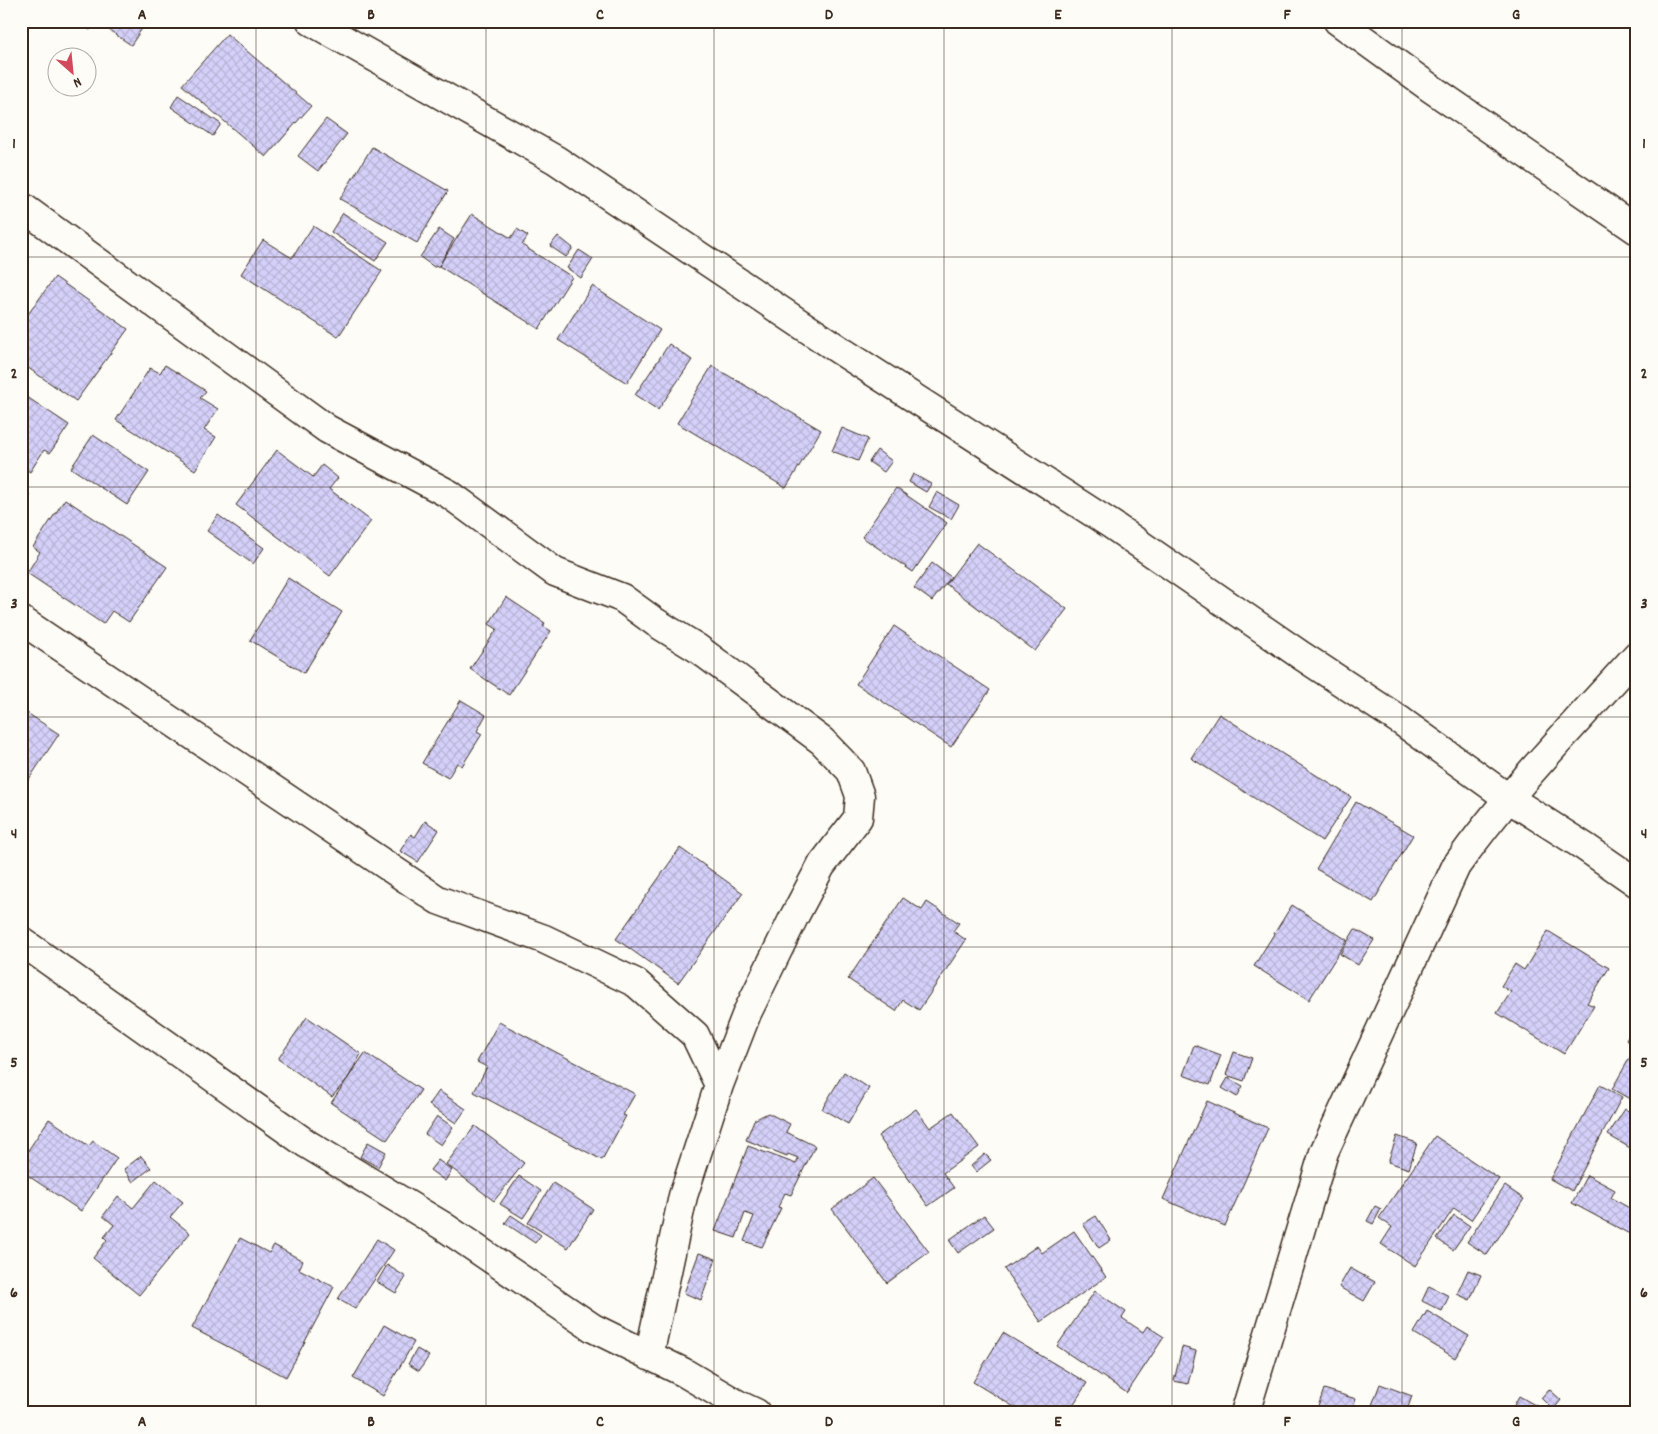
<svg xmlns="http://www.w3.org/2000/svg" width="1658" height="1434" font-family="Dekko,sans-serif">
<defs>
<pattern id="building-cross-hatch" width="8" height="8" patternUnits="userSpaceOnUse" patternTransform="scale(1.25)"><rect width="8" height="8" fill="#d4d0f9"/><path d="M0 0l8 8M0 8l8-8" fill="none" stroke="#b7b3d5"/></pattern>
</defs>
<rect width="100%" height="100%" fill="#fdfcf7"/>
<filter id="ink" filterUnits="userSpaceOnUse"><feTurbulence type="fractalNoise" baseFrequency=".02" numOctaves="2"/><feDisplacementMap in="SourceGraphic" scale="10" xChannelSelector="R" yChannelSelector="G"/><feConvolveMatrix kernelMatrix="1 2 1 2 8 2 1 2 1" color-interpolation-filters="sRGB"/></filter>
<g filter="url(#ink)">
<path fill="url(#building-cross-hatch)" stroke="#3b2a1e" d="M77,21H97L90,30Z
M114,21H147L131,45L109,30Z
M227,34L311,106L266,157L182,85Z
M178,95L221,124L213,136L171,107Z
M326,119L347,134L318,171L298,156Z
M372,147L448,191L417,243L340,199Z
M343,213L388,242L375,261L331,232Z
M472,214L511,238L517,229L528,236L522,245L572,277L539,329L439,266Z
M313,226L382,271L338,337L241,274L263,240L292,258Z
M439,229L454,239L439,266L434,267L420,257Z
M558,236L573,248L566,257L550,246Z
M579,250L593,259L581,278L567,268Z
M55,277L128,329L76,401L21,363V324Z
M592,286L660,330L627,383L558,340Z
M669,344L692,360L658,410L635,395Z
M165,365L206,391L200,398L218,409L204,430L216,437L195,470L116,420L150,368L160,373Z
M712,366L821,430L786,488L677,423Z
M21,393L69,425L50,453L44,450L30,472L21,466Z
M842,428L868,439L858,461L832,451Z
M93,435L149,472L127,505L71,468Z
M277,450L313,477L322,465L338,478L329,489L371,521L330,576L236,505Z
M877,450L892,461L884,472L869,462Z
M913,474L931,484L926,492L909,482Z
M21,488L30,495L21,506Z
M896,488L947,523L913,572L862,537Z
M937,492L959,505L951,519L929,507Z
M65,499L167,567L129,622L112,611L103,624L27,573L40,552L33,547Z
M218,515L264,548L253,564L207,531Z
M977,543L1067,609L1035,651L946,584Z
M932,563L951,577L932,601L914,588Z
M288,578L342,612L304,673L250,640Z
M506,597L545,623L543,626L551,631L509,695L470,669L497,629L489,624Z
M894,626L990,690L951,747L856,684Z
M21,697L27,701L23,707L21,706Z
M461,700L486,715L477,731L482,734L462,766L457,763L448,778L422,763Z
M21,709L59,734L27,782L21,778Z
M1219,714L1351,797L1322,841L1191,758Z
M1356,802L1413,835L1373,902L1316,869Z
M425,821L439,830L418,862L400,851L411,834L415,837Z
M680,848L743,893L678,983L616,939Z
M903,898L922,910L927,902L959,923L953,931L966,940L919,1010L903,1000L896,1011L848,979Z
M1292,905L1347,940L1309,1000L1254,966Z
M1355,929L1374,940L1358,965L1340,954Z
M1548,931L1609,968L1587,1003L1594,1006L1564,1054L1497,1013L1511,992L1501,986L1515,964L1524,970Z
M307,1017L361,1054L348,1078L332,1097L278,1059Z
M499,1022L635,1094L623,1115L626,1116L602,1160L474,1092L487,1067L477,1062Z
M1637,1022V1046L1626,1040Z
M1194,1045L1221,1055L1210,1085L1183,1075Z
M1234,1052L1252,1058L1244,1081L1226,1075Z
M1633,1052L1637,1055V1103L1612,1089Z
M365,1053L421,1090L387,1140L331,1103Z
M844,1072L869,1088L848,1124L822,1109Z
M1228,1078L1243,1086L1237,1097L1222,1088Z
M1600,1085L1622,1097L1572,1191L1550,1179Z
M439,1091L466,1109L456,1123L429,1105Z
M1207,1101L1268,1128L1225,1226L1163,1199Z
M916,1109L930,1128L953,1112L979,1147L943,1173L954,1188L928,1206L878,1136Z
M1625,1109L1637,1116V1152L1608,1135Z
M768,1113L790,1124L786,1132L815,1146L791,1195L785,1193L778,1207L781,1208L762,1247L744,1241L754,1216L745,1213L736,1238L715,1231L748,1146L796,1164L798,1158L788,1154L787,1156L746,1140L754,1120Z
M437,1116L453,1127L441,1145L425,1134Z
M49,1119L89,1146L93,1141L117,1158L81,1211L21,1171V1161Z
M475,1126L524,1163L494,1201L446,1164Z
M1397,1136L1417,1143L1409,1169L1388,1162Z
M1435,1136L1499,1179L1471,1220L1454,1208L1415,1266L1381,1244L1392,1227L1379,1218Z
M368,1142L386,1152L378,1167L360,1157Z
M985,1154L991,1160L976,1172L971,1166Z
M141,1156L151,1168L133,1182L124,1169Z
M438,1160L452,1170L445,1181L430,1170Z
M1587,1175L1615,1190L1611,1198L1637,1212V1238L1572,1203Z
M519,1176L541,1191L523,1218L500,1204Z
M873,1178L929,1252L887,1283L832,1209Z
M156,1180L183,1202L170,1217L190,1233L139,1295L93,1258L107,1240L104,1237L114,1225L103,1216L118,1196L133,1208Z
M553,1183L593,1209L568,1248L528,1223Z
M1505,1186L1524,1199L1487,1255L1467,1242Z
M1375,1206L1381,1209L1373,1224L1367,1221Z
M511,1215L541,1235L535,1243L505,1223Z
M984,1215L994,1228L958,1253L949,1240Z
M1454,1215L1470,1226L1453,1250L1437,1239Z
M1096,1216L1111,1240L1099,1248L1083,1224Z
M1074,1231L1106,1277L1041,1322L1004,1269L1037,1246L1042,1253Z
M240,1238L269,1253L274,1245L303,1261L299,1269L334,1287L286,1377L192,1328Z
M377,1239L394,1250L355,1309L338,1299Z
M699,1253L716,1259L701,1300L684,1293Z
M387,1265L406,1277L396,1293L377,1282Z
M1350,1268L1375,1282L1364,1301L1339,1287Z
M1468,1270L1481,1275L1470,1300L1457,1294Z
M1429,1286L1449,1296L1442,1311L1422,1301Z
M1095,1291L1126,1312L1122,1318L1143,1332L1147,1326L1164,1337L1127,1393L1057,1346Z
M1427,1311L1469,1336L1455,1358L1414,1333Z
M384,1325L414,1342L383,1396L353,1378Z
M1003,1333L1087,1383L1068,1413H1024L973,1382Z
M1182,1347L1196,1351L1188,1384L1174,1381Z
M417,1349L429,1356L419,1371L408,1364Z
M1380,1384L1412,1396L1406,1413H1369Z
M1324,1389L1356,1399L1351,1413H1316Z
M1549,1389L1561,1400L1553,1410L1541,1398Z
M1519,1396L1549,1413H1510Z"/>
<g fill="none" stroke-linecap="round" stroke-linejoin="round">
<defs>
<path id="street" d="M311,21L556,160L838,349L1112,525L1302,656L1401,721L1508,798L1585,847L1637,883
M1338,21L1429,87L1637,230
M21,206L327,429L449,494L555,572L622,598L655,622L697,648L822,741L851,771L860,796L858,818L821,866L794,917L747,1013L719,1085L683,1196L649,1356
M21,620L438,900L544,939L636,983L695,1035L719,1085
M21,941L307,1144L443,1226L593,1328L683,1372L739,1405L756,1413
M1245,1413L1324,1152L1456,866C1509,791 1575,724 1637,655"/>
</defs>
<use href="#street" stroke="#3b2a1e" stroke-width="31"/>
<use href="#street" stroke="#fdfcf7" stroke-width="28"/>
</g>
</g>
<path fill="none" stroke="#3b2a1e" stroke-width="1" stroke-opacity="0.55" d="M256,21V1413M486,21V1413M714,21V1413M944,21V1413M1172,21V1413M1402,21V1413M21,257H1637M21,487H1637M21,717H1637M21,947H1637M21,1177H1637"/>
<rect width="1658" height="1434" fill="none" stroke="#fdfcf7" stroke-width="55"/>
<g transform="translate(72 72) rotate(153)"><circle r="24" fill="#fdfcf7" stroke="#afa8a0"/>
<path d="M0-4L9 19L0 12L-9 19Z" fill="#d1495b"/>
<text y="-8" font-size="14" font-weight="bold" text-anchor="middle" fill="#3b2a1e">N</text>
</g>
<rect x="28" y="28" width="1602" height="1378" fill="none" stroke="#3b2a1e" stroke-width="2"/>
<g font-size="16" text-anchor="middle" font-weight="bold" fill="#3b2a1e">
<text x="142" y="19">A</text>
<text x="371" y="19">B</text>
<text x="600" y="19">C</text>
<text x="829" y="19">D</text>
<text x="1058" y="19">E</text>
<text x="1287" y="19">F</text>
<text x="1516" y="19">G</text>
<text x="14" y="148">1</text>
<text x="1644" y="148">1</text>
<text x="14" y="378">2</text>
<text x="1644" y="378">2</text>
<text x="14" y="608">3</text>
<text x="1644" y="608">3</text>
<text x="14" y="838">4</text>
<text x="1644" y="838">4</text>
<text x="14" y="1067">5</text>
<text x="1644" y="1067">5</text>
<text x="14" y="1297">6</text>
<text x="1644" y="1297">6</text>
<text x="142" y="1426">A</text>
<text x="371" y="1426">B</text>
<text x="600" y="1426">C</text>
<text x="829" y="1426">D</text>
<text x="1058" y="1426">E</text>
<text x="1287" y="1426">F</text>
<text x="1516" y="1426">G</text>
</g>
</svg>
